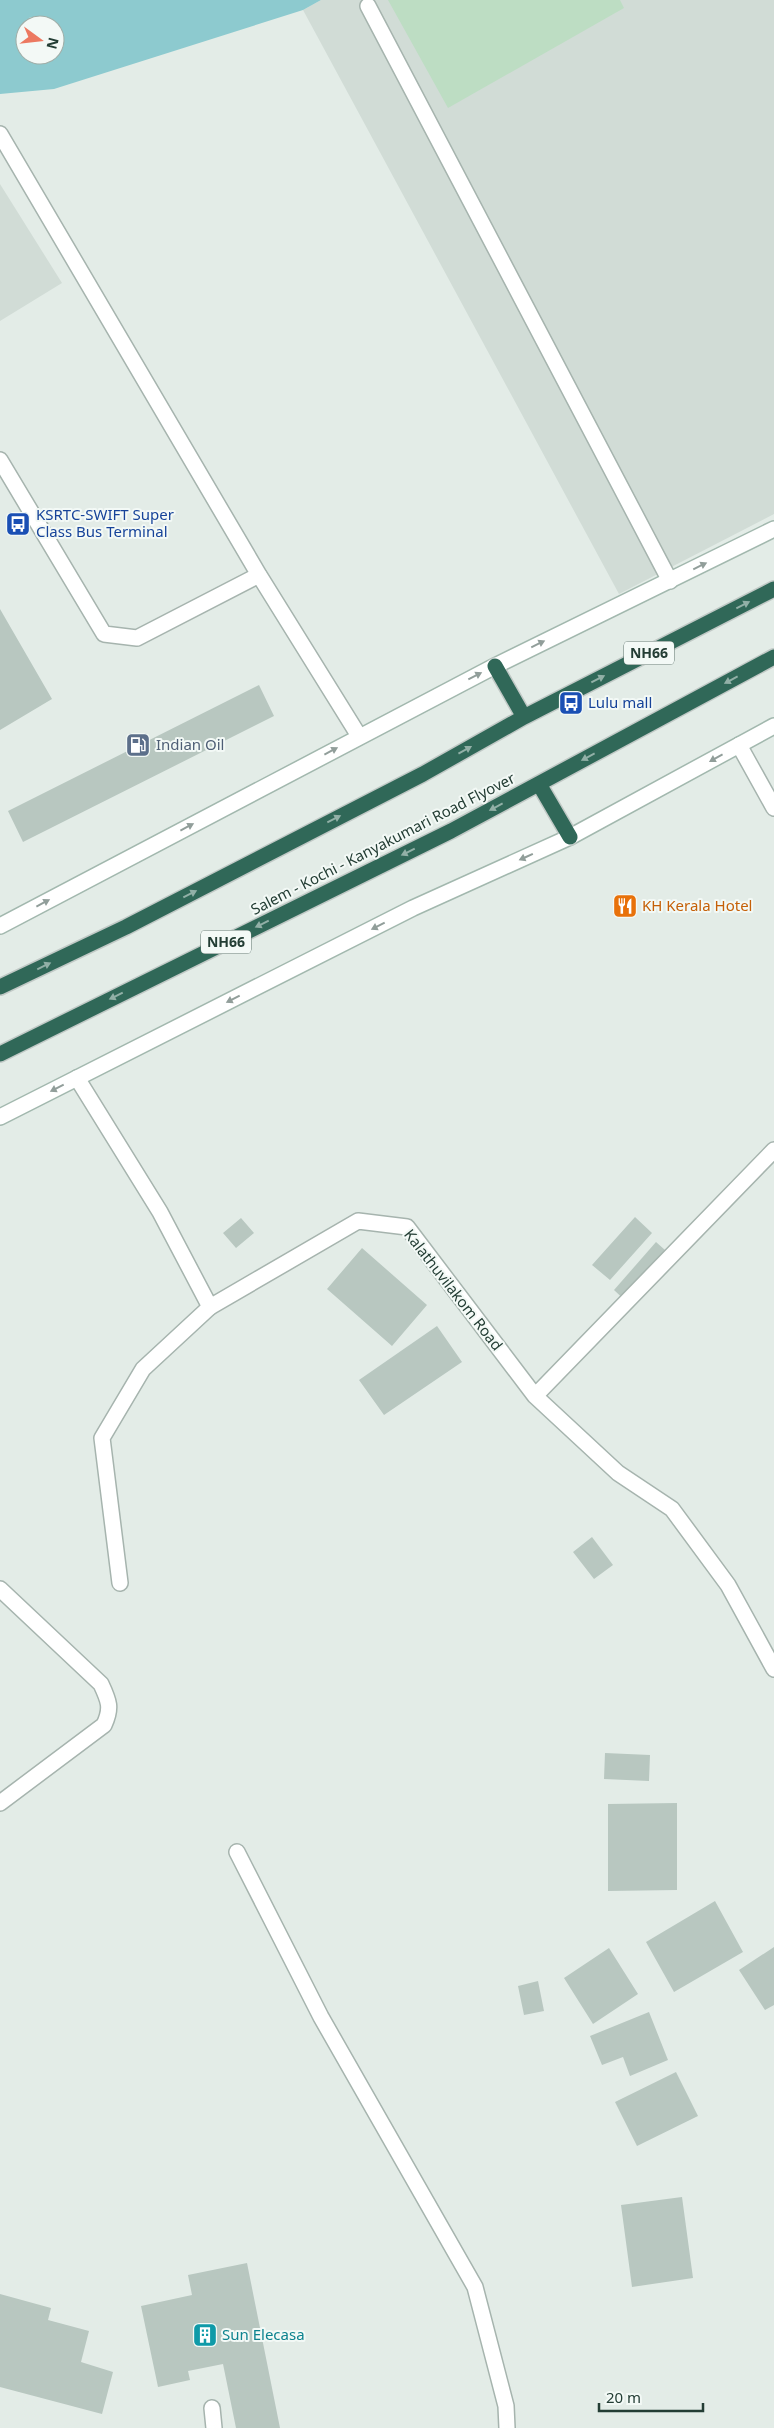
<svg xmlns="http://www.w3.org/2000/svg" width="774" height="2428" font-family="'Noto Sans',sans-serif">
<rect width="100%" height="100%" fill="#e3ece7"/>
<path fill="#d1dcd6" d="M321,0H774V514L619,594L303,10Z
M0,184L62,283L0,321Z"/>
<path fill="#bdddc3" d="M388,0H620L624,8L448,108Z"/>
<path fill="#8dcacf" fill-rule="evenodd" d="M0,0H321L303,10L54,89L0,94ZM25,25H55V55H25Z"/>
<path fill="#b8c7c0" d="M0,609L52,699L0,730Z
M259,685L274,716L23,842L8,811Z
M635,1217L652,1233L610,1280L592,1265Z
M241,1218L254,1233L236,1248L223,1233Z
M656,1242L674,1258L631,1306L614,1290Z
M362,1248L427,1305L392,1346L327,1289Z
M437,1326L462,1362L384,1415L359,1380Z
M592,1537L613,1565L594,1579L573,1552Z
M605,1753L650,1755L649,1781L604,1779Z
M677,1803V1890L608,1891V1804Z
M715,1901L743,1952L674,1992L646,1942Z
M774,1947V2005L765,2010L739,1970Z
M609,1948L638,1994L593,2024L564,1978Z
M538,1981L544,2011L524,2015L518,1986Z
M649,2012L668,2060L630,2076L623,2057L602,2065L590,2036Z
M676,2072L698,2116L637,2146L615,2102Z
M682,2197L693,2278L632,2287L621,2205Z
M247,2263L280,2428H236L223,2364L188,2371L190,2380L158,2387L141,2306L192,2295L188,2275Z
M0,2294L51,2308L48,2320L89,2331L81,2362L113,2372L102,2414L0,2387Z"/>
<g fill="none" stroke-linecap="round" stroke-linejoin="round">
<defs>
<path id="lane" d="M368,6L670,581
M0,134L259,575L359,736
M0,460L104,634L137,638L259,575
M120,1583L102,1438L143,1369L210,1307
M0,1589L101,1684C109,1701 112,1708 104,1725L0,1803"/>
<path id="street" d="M739,745L774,808
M77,1078L160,1212L210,1307L358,1221L407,1227L535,1396L618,1473L672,1509L728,1585L774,1669
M535,1396L774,1150
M237,1852L321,2017L475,2287L506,2406L507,2428
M212,2408L214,2428"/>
<path id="secondary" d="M0,926L495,666L774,529
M0,1117L413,908L570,837L774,726"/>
<path id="highway" d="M495,666L524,717
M539,784L570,837
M0,987L126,927L423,774L524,717L774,589
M0,1054L451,831L774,657"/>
</defs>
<use href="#lane" stroke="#a6b4ae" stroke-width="18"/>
<use href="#street" stroke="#a6b4ae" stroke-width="18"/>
<use href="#secondary" stroke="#a2b8ae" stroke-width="18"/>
<use href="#highway" stroke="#c1c9c6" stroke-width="18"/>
<use href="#lane" stroke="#fff" stroke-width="15"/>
<use href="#street" stroke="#fff" stroke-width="15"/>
<use href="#secondary" stroke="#fff" stroke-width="15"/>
<use href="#highway" stroke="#306858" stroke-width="15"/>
</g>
<defs><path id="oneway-solid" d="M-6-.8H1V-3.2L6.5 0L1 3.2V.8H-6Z" transform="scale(1.25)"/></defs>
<g fill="#919e9a">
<use href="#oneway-solid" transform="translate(700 566) rotate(-26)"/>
<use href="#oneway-solid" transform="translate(538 644) rotate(-26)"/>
<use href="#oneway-solid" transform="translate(475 676) rotate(-27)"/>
<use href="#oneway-solid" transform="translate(331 751) rotate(-28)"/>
<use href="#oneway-solid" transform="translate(716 758) rotate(151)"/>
<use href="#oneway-solid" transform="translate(187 827) rotate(-28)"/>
<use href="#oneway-solid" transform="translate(526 857) rotate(156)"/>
<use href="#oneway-solid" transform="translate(43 903) rotate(-28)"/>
<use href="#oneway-solid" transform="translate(378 926) rotate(153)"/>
<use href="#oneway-solid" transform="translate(233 999) rotate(153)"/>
<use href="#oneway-solid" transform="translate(57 1088) rotate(153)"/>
</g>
<g fill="#92b0a7">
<use href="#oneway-solid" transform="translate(743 605) rotate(-27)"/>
<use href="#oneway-solid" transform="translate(598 679) rotate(-27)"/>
<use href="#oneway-solid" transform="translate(731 680) rotate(152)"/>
<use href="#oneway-solid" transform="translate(465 750) rotate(-29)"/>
<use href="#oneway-solid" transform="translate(588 757) rotate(152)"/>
<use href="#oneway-solid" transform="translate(496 807) rotate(152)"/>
<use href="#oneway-solid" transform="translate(334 819) rotate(-27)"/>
<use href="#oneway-solid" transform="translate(408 852) rotate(154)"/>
<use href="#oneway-solid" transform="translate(190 894) rotate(-27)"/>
<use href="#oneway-solid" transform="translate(262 924) rotate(154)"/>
<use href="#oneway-solid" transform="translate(44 966) rotate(-26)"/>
<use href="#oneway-solid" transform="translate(116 996) rotate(154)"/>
</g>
<defs>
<symbol id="bus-square" viewBox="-11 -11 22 22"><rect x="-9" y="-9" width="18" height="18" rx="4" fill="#1a4fb4" stroke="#f3f9f6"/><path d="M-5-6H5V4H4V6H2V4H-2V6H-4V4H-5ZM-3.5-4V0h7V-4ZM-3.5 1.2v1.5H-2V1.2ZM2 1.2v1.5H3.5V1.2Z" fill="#fff"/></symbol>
<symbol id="fuel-square" viewBox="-11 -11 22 22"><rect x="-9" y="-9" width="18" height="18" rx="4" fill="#5c6f8a" stroke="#f3f9f6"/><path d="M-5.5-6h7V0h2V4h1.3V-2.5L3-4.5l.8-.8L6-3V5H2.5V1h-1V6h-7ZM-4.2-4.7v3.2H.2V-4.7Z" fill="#fff"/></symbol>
<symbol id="restaurant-square" viewBox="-11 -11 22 22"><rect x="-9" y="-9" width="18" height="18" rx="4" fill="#e8710a" stroke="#f3f9f6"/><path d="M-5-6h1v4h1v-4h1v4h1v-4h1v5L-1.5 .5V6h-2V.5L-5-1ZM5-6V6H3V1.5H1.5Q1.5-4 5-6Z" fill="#fff"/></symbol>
<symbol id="building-square" viewBox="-11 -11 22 22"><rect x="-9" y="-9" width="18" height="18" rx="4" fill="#0f9aa8" stroke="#f3f9f6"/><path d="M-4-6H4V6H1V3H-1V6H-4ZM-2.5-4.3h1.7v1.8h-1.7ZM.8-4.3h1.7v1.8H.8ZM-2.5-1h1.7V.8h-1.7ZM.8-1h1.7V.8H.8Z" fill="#fff"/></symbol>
</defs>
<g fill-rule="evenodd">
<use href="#bus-square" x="4" y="510" width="28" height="28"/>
<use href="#bus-square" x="557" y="689" width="28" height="28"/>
<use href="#fuel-square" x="124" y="731" width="28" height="28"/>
<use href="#restaurant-square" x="611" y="892" width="28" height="28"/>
<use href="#building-square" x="191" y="2321" width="28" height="28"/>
</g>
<g text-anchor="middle" stroke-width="4" stroke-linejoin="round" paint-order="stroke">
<g fill="#f3f9f6" stroke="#61756e" stroke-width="1">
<rect x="624" y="641.5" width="50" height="23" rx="4"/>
<rect x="201" y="930.5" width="50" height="23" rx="4"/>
</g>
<g font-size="14" font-weight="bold" fill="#233d34">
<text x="649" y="658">NH66</text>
<text x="226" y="947">NH66</text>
</g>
<g font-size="15" fill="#164399" stroke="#f3f9f6" text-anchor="start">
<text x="36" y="520">KSRTC-SWIFT Super<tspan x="36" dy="17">Class Bus Terminal</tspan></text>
<text x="588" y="708">Lulu mall</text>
</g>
<g font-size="15" fill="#4e5e75" stroke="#f3f9f6" text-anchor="start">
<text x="156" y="750">Indian Oil</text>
</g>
<g font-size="15" fill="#233d34" stroke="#f3f9f6">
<text transform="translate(383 844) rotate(-27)" y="5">Salem - Kochi - Kanyakumari Road Flyover</text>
<text transform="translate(453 1290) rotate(52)" y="5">Kalathuvilakom Road</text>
</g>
<g font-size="15" fill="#c56008" stroke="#f3f9f6" text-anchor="start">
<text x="642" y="911">KH Kerala Hotel</text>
</g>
<g font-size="15" fill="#0d838f" stroke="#f3f9f6" text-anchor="start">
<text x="222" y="2340">Sun Elecasa</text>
</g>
</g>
<g transform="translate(40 40) rotate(105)"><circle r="24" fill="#f3f9f6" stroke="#a0aea8"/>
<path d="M0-4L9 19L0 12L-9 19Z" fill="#ec7961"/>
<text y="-8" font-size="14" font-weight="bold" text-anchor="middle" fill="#233d34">N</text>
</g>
<path d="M599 2403v8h104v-8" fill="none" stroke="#233d34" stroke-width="2.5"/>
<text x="606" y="2403" font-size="15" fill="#233d34" stroke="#f3f9f6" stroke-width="4" paint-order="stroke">20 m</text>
</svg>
